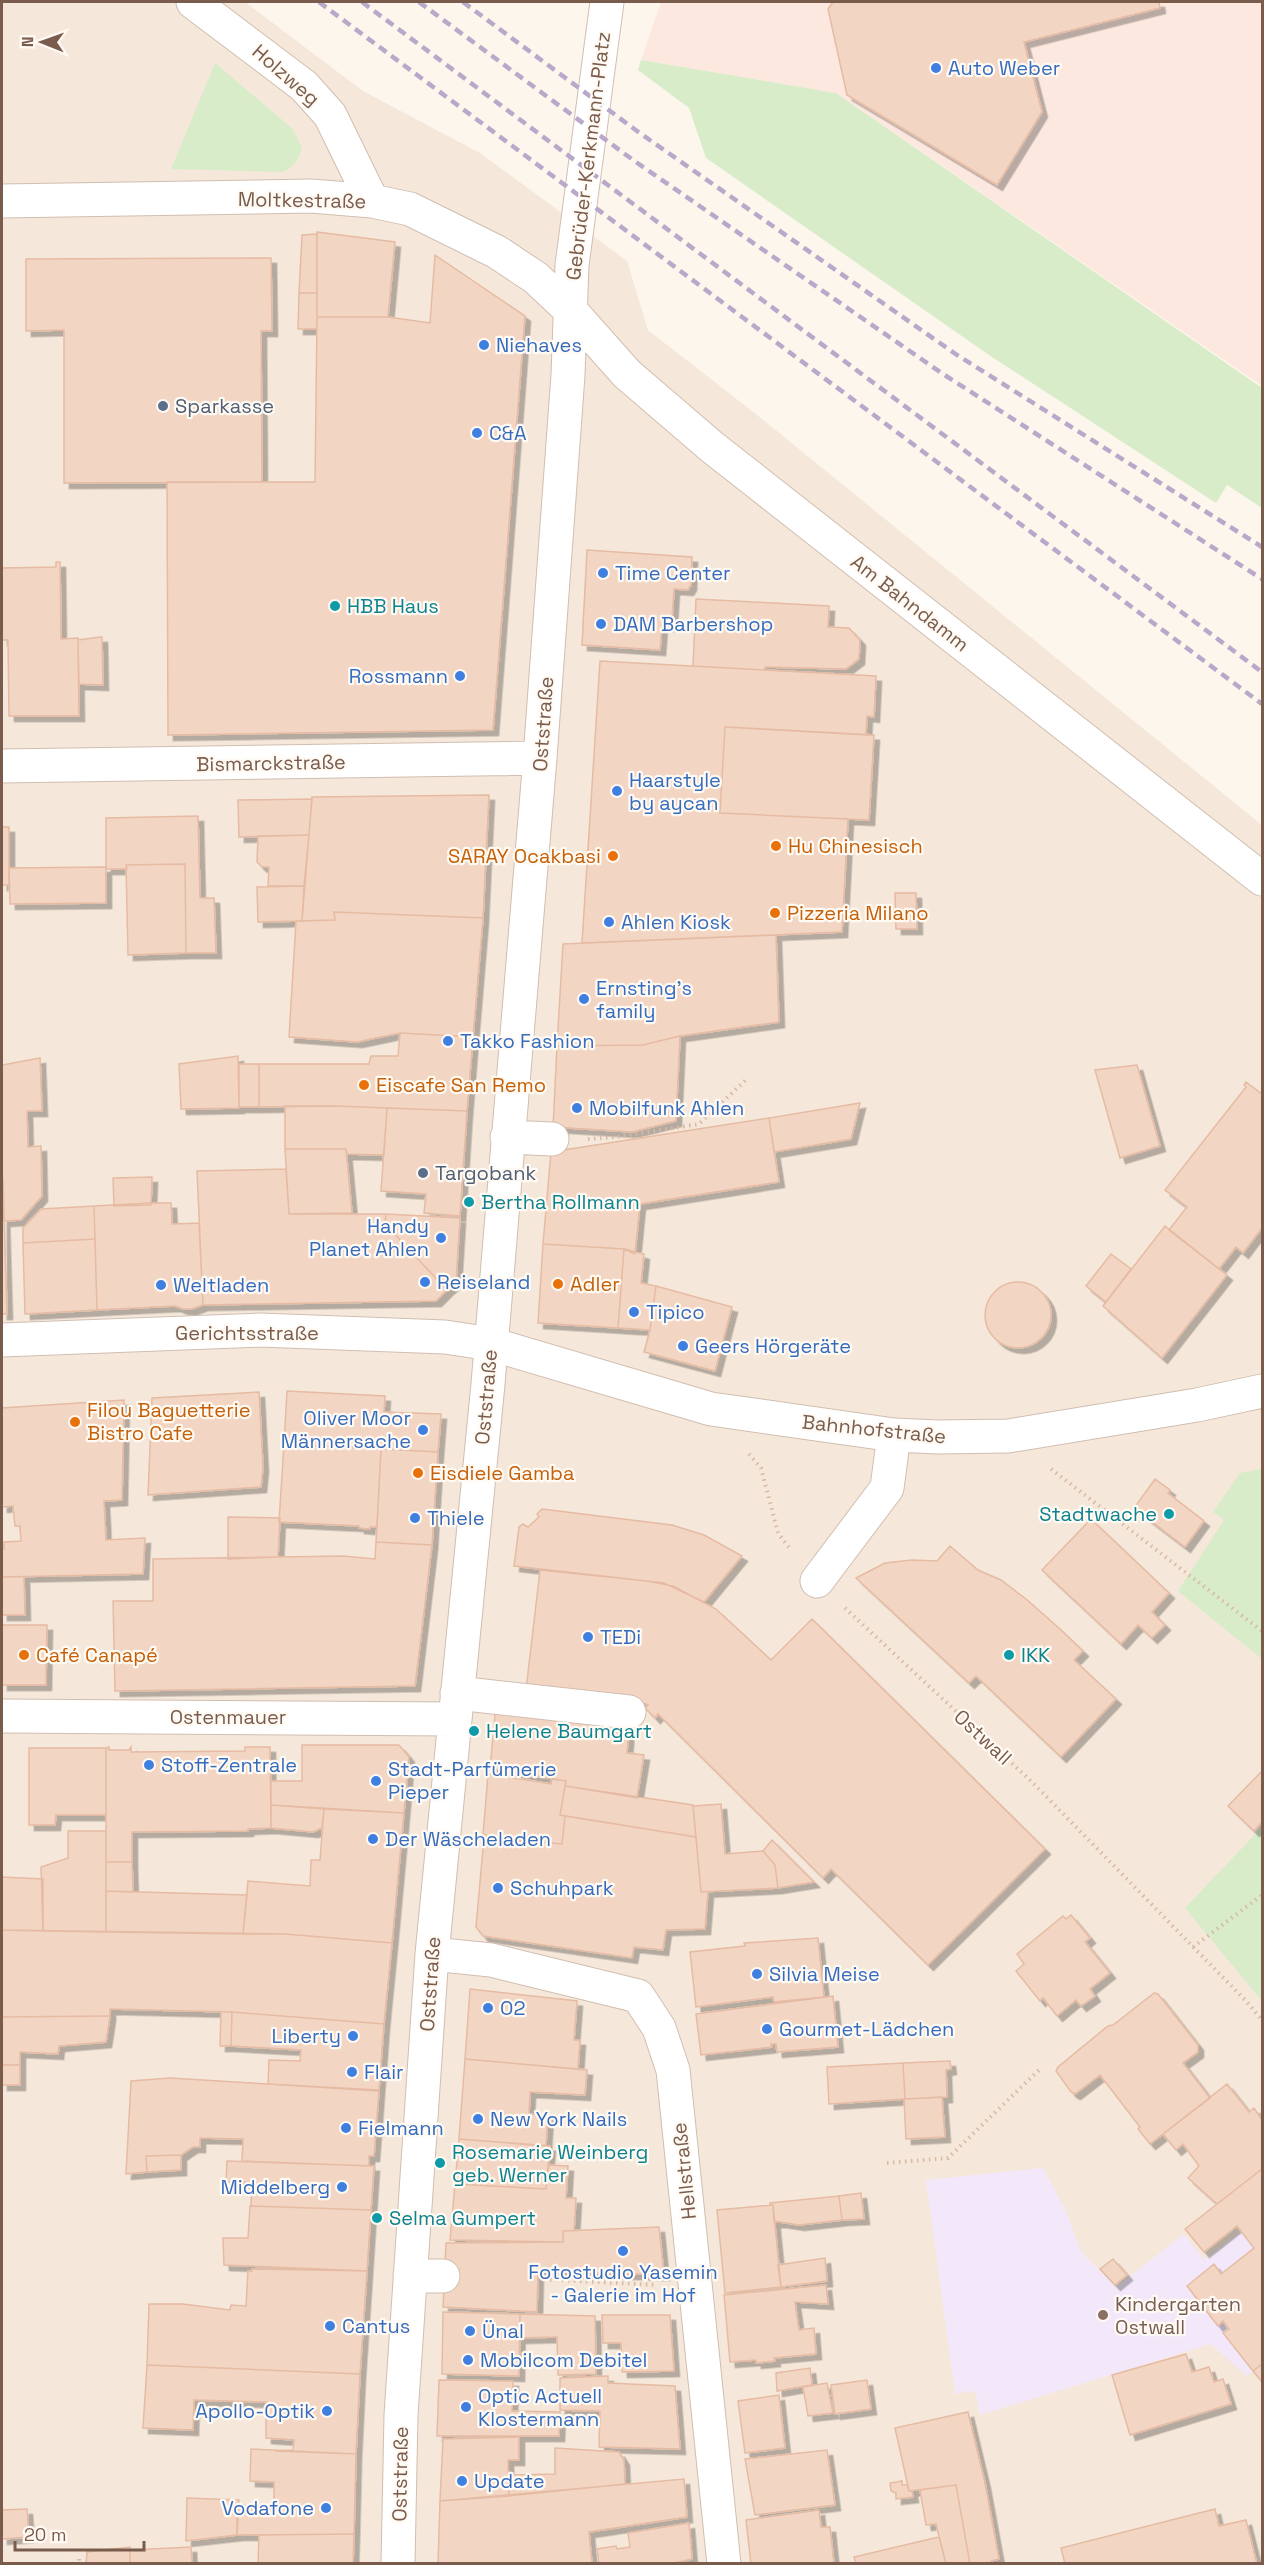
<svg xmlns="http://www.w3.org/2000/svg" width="1264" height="2565" font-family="'Space Grotesk',sans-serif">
<defs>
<filter id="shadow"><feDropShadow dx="5.5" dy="5.5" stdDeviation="0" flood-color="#0004"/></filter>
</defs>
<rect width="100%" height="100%" fill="#fdf6ec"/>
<path fill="#f5e8da" d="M2,2H245L363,91L480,153L627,261L648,330L752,411L1262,825V2563L2,2564Z"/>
<path fill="#fde8e0" d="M661,2H1262V386L836,93L641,60Z"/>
<path fill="#f3e8fa" d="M1043,2168L1067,2213L1081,2252L1116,2287L1184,2234L1204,2260L1244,2230L1262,2254V2364L1247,2376L1211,2344L980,2415L975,2391L955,2394L926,2180Z"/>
<path fill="#d8ecc9" d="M641,60L836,93L1262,388V508L1227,485L1216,503L989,355L706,158L689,108L638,70Z
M215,63L293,129L302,148C298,160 295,166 283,172L171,169Z
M1262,1469V1659L1178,1591L1224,1520L1213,1512L1240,1473Z
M1262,1827V2001L1185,1908Z"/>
<path fill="#f3d5c3" stroke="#e6bba3" stroke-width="1.5" filter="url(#shadow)" d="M833,2H1159L1160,8L1024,42L1042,112L997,185L847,95L828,9Z
M317,232L395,242L388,317H317Z
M317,234V293H299L302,235Z
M435,255L525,316L493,730L168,735L167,482H315L317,317H388L430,323Z
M271,258L272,331H261L262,482L64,483V330L26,331V259Z
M299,293H317V329H298Z
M587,550L692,557L691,585L688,590L674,589L672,619L669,626L662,625L660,650L582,645Z
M56,562H60L61,639L78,638L79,716H9L8,640H2V568L56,567Z
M696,599L829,606L828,627L849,628L860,640L859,659L846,669L765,667V670L693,666Z
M100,637H102L103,685L79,684L78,640Z
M600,661L876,676L874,717L867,716L866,735L725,727L720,813L848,819L842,932L582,943Z
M725,727L874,735L869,820L720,813Z
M489,795L483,918L334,912L335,920L302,921L312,797Z
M312,799L309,835L239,837L238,800Z
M198,816L200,898H214L216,953H186L185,864L126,865L127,869H106V818Z
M2,827H9V885H2Z
M309,835L304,886H268L269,867H262L257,862L258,836Z
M185,864L186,953L128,955L126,865Z
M106,867V903L10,904L9,868Z
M304,886L302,921L258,922L257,887Z
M895,893H916L917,929H896Z
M334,912L483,918L473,1037L400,1033L357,1042L289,1037L296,921L335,920Z
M776,935L779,1022L680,1036L643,1045L557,1046L563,944Z
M400,1033L473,1037L467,1111L335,1106L259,1107V1064H369L371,1056H398Z
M680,1036L676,1121L632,1132L553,1127L557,1046L643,1045Z
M238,1056L239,1108L181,1109L179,1064Z
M40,1058L42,1111H27L28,1147L41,1146L42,1196L21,1220L4,1221L2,1178V1065Z
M239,1064H259V1107H239Z
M1137,1065L1160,1146L1120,1158L1095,1070Z
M1246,1082L1262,1094V1228L1243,1253L1236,1247L1219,1269L1169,1230L1187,1207L1165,1190L1246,1087L1244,1085Z
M860,1103L851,1139L774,1152L769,1118Z
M335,1106L387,1108L384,1155L347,1154L346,1149H285V1106Z
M387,1108L467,1111L460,1216L424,1213L426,1194L381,1191Z
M769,1118L779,1182L640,1204L635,1254L624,1249L543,1244L551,1152Z
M285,1149H346L352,1213L289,1214Z
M286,1169L289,1214H386L385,1224L447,1290L436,1301L203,1305L197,1171Z
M152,1177L151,1205L114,1206L113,1178Z
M2,1178H3L7,1314H2Z
M151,1203H171L172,1224L199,1223L203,1305L192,1309H183L175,1306L97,1310L94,1206Z
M94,1206L95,1239L23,1243V1228L41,1209Z
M386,1214L460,1218L456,1282L447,1290L385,1224Z
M1165,1226L1227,1275L1162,1358L1103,1306Z
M95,1239L97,1310L25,1314L23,1243Z
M543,1244L624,1249L618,1328L538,1323Z
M624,1249L644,1254L641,1283L656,1286L650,1330L618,1328Z
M1111,1254L1131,1269L1106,1302L1086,1286Z
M985 1315a33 33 0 1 1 66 0a33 33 0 1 1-66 0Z
M656,1286L732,1307L715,1371L644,1352L650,1330Z
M287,1391L385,1396L384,1412L441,1414L438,1452L284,1444Z
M259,1392L263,1467L261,1487L148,1495L152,1398Z
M124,1400L122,1500L104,1501L106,1540L145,1538L143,1574L2,1577V1549H4V1542L21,1541L20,1526H15L13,1506L2,1507V1408Z
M284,1444L381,1449L377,1527H370V1529L359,1528V1526L279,1522Z
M381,1449L438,1452L432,1545L376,1542Z
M1155,1479L1170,1490L1168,1493L1204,1521L1185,1547L1134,1508Z
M542,1509L672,1525L704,1535L742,1556L704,1602L664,1583L514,1566L519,1527L523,1524L528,1527L539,1517L537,1514Z
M228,1517L280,1518L278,1557L228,1559Z
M1091,1519L1169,1593L1152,1612L1165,1625L1152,1638L1138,1625L1121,1644L1042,1570Z
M376,1542L432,1545L415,1686L115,1691L113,1601H153V1559L343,1556L375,1559Z
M950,1546L978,1570L1001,1580L1026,1599L1060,1629L1083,1651L1074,1660L1116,1699L1061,1757L976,1676L969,1683L856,1578L885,1563L912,1560L937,1561Z
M540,1570L647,1581L673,1586L716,1609L771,1660L812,1619L1045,1849L928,1965L831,1869L823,1878L658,1714L655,1718L645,1708L648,1705L646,1704L526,1690Z
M2,1577H24L25,1615H2Z
M2,1625H47L46,1685H2Z
M496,1704L629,1726L627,1753L644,1755L637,1798L565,1786L566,1781L490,1768Z
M302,1745H399L409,1757L404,1813L271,1805V1781H302Z
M109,1747V1750H129L131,1747V1752L245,1751V1747H270L271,1828L248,1829V1831L132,1832V1862H106V1748Z
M29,1748H106V1815H56L55,1825H29Z
M1262,1771V1822L1254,1831L1228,1806Z
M488,1774L551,1784L552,1779L566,1781L560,1815L565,1816L562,1844L486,1838V1835H483Z
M565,1786L693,1805L696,1837L560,1815Z
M721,1804L725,1854L763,1851L775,1865L778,1888L701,1892L693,1806Z
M271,1805L324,1809L322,1828L313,1832L271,1828Z
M324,1809L404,1813L392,1943L285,1934H243L248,1881L310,1886L311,1860H320Z
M565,1816L696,1837L701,1892H708L705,1929L666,1930L663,1950L634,1947L632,1958L483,1936L476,1927L484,1837L562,1844Z
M68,1831H106V1932L43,1931L41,1867L68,1858Z
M772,1840L814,1882L778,1888L775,1865L763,1851Z
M106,1862H132L133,1892L106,1891Z
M2,1877L43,1879V1931L2,1930Z
M106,1891L247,1895L243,1934L106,1932Z
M1071,1915L1090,1938L1085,1942L1110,1973L1090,1989L1095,1996L1081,2006L1076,2000L1057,2016L1043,1998L1040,2001L1016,1971L1024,1964L1017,1954L1063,1916L1066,1919Z
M2,1930L285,1934L392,1943L384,2024L232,2012L110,2009V2016L2,2017Z
M818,1938L824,1997L774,2002L773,1997L696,2007L690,1952L745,1946L744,1943Z
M470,1989L577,2001L574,2040H580L578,2069L465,2059Z
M1154,1993L1158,1994L1198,2045V2052L1183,2063L1210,2098L1150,2144L1138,2129L1140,2127L1100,2075L1075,2094L1071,2092L1056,2071L1058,2067L1108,2026L1113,2025Z
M833,1996L838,2047L777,2052L776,2044H771L772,2047L701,2055L696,2014Z
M221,2012H232L231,2046H220Z
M232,2012L384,2024L379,2090L268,2084L269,2060L300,2061L301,2050L231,2046Z
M110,2016L106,2042L59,2046L58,2054L20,2052V2065H2V2017Z
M465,2059L587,2070L585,2095L530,2092L529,2114L548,2115L546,2146L459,2139Z
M950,2061L951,2069L946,2070L947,2097L905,2099L903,2063Z
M903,2063L905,2099L829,2104L827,2067Z
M2,2065H20V2085H2Z
M170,2078L379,2091L374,2156H369V2166L242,2161L243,2139L200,2138V2147H193L181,2155L146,2156L147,2172L126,2174L131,2081Z
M1227,2084L1249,2112L1254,2108L1262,2120V2169L1217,2204L1188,2178L1199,2166L1183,2144L1176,2150L1163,2134Z
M942,2097L945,2137L906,2139L904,2099Z
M459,2139L550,2146L546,2189L455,2184Z
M181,2155V2170L147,2172L146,2156Z
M227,2161L374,2166L371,2210L251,2206L252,2182H226Z
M549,2165L568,2166L566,2198H576L574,2231H563V2242L450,2240L455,2184L546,2189Z
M1262,2169V2364L1253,2371L1223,2333L1229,2329L1223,2321L1218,2326L1187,2286L1214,2264L1221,2274L1254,2248L1237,2226L1204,2252L1185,2229Z
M861,2193L864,2219L842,2220L839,2196Z
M839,2196L842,2220L799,2225L774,2221L773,2205H770V2203Z
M773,2205L781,2287L725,2293L717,2210Z
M250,2206L371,2210L367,2271L224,2265L223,2238H248Z
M659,2227L664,2275L538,2271L537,2312L443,2307L446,2243L563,2242V2231Z
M825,2258L827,2281L781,2287L778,2265Z
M1113,2259L1127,2275L1115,2285L1100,2269Z
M252,2269L367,2271L360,2374L147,2365L149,2304H183L230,2310L231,2305L246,2306L248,2271H252Z
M826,2285L828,2304L795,2302L799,2330L814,2328L816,2354L774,2358L775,2361L756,2363V2360L730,2362L724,2295Z
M443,2312L520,2314L519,2376L442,2374Z
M520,2314L595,2316L596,2374L558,2375L557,2337L520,2338Z
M602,2315H670L674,2371L622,2372L621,2343H603Z
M1186,2354L1192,2372L1209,2367L1214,2382L1223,2379L1231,2404L1130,2435L1112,2375Z
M1262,2364V2382L1253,2371Z
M147,2365L360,2374L356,2454L275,2451L293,2450L294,2440L266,2438V2402L194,2400L193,2430L143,2428Z
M810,2368L812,2385L777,2391L776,2373Z
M608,2376V2383L675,2386L680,2449L599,2447L600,2411L560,2410V2378Z
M439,2380L513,2381L512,2411L560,2412L559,2436H437Z
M867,2380L871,2409L835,2414L831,2385Z
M827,2383L833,2413L808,2416L803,2387Z
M779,2395L785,2448L745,2453L738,2401Z
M968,2412L985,2483L999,2559L991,2561V2564H970L956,2485L909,2491L895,2428Z
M519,2437V2460H508L509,2496L440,2501L443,2439Z
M555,2448L619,2452L624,2460L625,2484L509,2496L508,2475L555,2474Z
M251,2449L356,2454L354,2534L237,2535V2508L274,2510V2482L250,2481Z
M827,2450L835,2505L755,2515L745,2459Z
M684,2479L687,2517L589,2532L592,2564H438L440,2501Z
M902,2481V2485H907L909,2491H912L913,2497L896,2499V2493L891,2491L890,2483Z
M956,2485L970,2564H946L936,2524L926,2525L920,2490Z
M187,2498L239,2500L237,2535L186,2541Z
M27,2509L29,2537L2,2539V2510Z
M1215,2509L1219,2526L1246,2520L1257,2564H1065L1061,2548Z
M819,2510L821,2527H830L834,2564H751L746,2520Z
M689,2523L692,2559L670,2564H599L597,2549L616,2546L617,2549L630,2547L628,2533Z
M354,2534L353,2564H258L259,2535Z
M939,2537L946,2564H856L854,2557Z
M130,2547V2564H86L87,2552Z
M191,2547L192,2564H130V2550Z"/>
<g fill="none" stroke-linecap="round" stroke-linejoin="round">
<defs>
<path id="minor" d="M193,2L304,86L330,115L372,201
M2,201L311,196L372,201L410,209L497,252L536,278L571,311L627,374L712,447L1262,879
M2,766L540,758
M507,1137L552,1139
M2,1340L260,1330L445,1337L491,1344L711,1409L894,1435L938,1437L1008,1436L1197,1405L1262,1391
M817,1581L887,1488L894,1435
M457,1693L629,1712
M2,1716L454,1719
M432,1954L491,1960L638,1996L659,2028L673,2070L724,2564
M410,2276H443
M398,2564L401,2415L432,1954L488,1384L540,758L568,375L572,265L607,2"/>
</defs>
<use href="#minor" stroke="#d1beb0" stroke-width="35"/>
<path stroke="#d9b8a5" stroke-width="4" stroke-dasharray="1.5 4.5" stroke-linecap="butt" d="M588,1139L616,1137L699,1124L748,1078
M749,1454L761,1468L778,1533L791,1550
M1051,1469L1262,1631
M845,1608L1032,1782L1246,2001L1262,2020
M1193,1947L1262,1895
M887,2163L948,2158L1040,2069
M538,2279L657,2285
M79,2559V2564"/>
<use href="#minor" stroke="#fff" stroke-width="33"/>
<path stroke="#b9a8c9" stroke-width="4.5" stroke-dasharray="9 6" stroke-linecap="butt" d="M319,2L1262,704
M362,2L1262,672
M419,2L633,160L943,374L1262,579
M463,2L637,131L957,355L1262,547"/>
</g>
<g fill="#3f7fe0" stroke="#fffaf3" stroke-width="2">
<circle cx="936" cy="68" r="6"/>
<circle cx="484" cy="345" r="6"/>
<circle cx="477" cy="433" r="6"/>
<circle cx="603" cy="573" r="6"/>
<circle cx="601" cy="624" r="6"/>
<circle cx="460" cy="676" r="6"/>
<circle cx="617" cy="791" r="6"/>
<circle cx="609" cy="922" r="6"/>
<circle cx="584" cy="999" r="6"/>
<circle cx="448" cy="1041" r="6"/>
<circle cx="577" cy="1108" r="6"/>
<circle cx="441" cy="1238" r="6"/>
<circle cx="425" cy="1282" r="6"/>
<circle cx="161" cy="1285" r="6"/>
<circle cx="634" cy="1312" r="6"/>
<circle cx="683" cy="1346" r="6"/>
<circle cx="423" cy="1430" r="6"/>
<circle cx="415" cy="1518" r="6"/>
<circle cx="588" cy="1637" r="6"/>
<circle cx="149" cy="1765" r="6"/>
<circle cx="376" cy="1781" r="6"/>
<circle cx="373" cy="1839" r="6"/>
<circle cx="498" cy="1888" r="6"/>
<circle cx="757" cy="1974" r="6"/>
<circle cx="488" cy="2008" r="6"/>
<circle cx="767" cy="2029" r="6"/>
<circle cx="353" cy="2036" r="6"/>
<circle cx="352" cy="2072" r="6"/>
<circle cx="478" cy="2119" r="6"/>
<circle cx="346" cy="2128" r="6"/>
<circle cx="342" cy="2187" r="6"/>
<circle cx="623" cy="2251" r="6"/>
<circle cx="330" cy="2326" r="6"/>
<circle cx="470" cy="2331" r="6"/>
<circle cx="468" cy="2360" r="6"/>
<circle cx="466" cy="2407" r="6"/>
<circle cx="327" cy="2411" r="6"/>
<circle cx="462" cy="2481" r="6"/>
<circle cx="326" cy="2508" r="6"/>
</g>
<g fill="#5c6f8a" stroke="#fffaf3" stroke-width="2">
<circle cx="163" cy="406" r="6"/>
<circle cx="423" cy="1173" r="6"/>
</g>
<g fill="#0f9aa8" stroke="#fffaf3" stroke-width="2">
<circle cx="335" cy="606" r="6"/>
<circle cx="469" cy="1202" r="6"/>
<circle cx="1169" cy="1514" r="6"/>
<circle cx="1009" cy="1655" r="6"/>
<circle cx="474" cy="1731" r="6"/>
<circle cx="440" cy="2163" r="6"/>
<circle cx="377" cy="2218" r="6"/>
</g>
<g fill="#e8710a" stroke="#fffaf3" stroke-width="2">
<circle cx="776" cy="846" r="6"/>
<circle cx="613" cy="856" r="6"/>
<circle cx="775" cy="913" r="6"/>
<circle cx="364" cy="1085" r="6"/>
<circle cx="558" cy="1284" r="6"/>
<circle cx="75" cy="1422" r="6"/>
<circle cx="418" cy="1473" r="6"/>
<circle cx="24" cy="1655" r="6"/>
</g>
<circle fill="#8d6e63" stroke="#fffaf3" stroke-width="2" cx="1103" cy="2315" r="6"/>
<g text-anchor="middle" stroke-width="4.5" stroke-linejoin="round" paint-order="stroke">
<g font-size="20" fill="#366cbe" stroke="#fffaf3" text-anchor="start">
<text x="948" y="75">Auto Weber</text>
<text x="496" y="352">Niehaves</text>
<text x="489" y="440">C&amp;A</text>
<text x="615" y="580">Time Center</text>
<text x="613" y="631">DAM Barbershop</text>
<text x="448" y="683" text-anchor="end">Rossmann</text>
<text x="629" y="787">Haarstyle<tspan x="629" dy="23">by aycan</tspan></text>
<text x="621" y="929">Ahlen Kiosk</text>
<text x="596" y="995">Ernsting's<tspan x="596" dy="23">family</tspan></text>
<text x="460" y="1048">Takko Fashion</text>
<text x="589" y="1115">Mobilfunk Ahlen</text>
<text x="429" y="1233" text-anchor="end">Handy<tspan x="429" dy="23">Planet Ahlen</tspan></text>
<text x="437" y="1289">Reiseland</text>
<text x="173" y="1292">Weltladen</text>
<text x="646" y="1319">Tipico</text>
<text x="695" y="1353">Geers Hörgeräte</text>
<text x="411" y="1425" text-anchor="end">Oliver Moor<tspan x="411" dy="23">Männersache</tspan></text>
<text x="427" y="1525">Thiele</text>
<text x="600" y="1644">TEDi</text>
<text x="161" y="1772">Stoff-Zentrale</text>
<text x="388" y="1776">Stadt-Parfümerie<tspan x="388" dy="23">Pieper</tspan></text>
<text x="385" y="1846">Der Wäscheladen</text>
<text x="510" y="1895">Schuhpark</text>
<text x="769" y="1981">Silvia Meise</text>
<text x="500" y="2015">O2</text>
<text x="779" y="2036">Gourmet-Lädchen</text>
<text x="341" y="2043" text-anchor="end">Liberty</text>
<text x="364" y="2079">Flair</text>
<text x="490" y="2126">New York Nails</text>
<text x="358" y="2135">Fielmann</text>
<text x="330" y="2194" text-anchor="end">Middelberg</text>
<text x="623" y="2279" text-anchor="middle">Fotostudio Yasemin<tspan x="623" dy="23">- Galerie im Hof</tspan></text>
<text x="342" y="2333">Cantus</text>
<text x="482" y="2338">Ünal</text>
<text x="480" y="2367">Mobilcom Debitel</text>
<text x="478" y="2403">Optic Actuell<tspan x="478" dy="23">Klostermann</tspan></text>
<text x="315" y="2418" text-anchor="end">Apollo-Optik</text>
<text x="474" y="2488">Update</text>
<text x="314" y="2515" text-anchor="end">Vodafone</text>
</g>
<g font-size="20" fill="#7a5c4d" stroke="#fffaf3">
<text transform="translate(286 75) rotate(41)" y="7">Holzweg</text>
<text transform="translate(588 156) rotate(-83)" y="7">Gebrüder-Kerkmann-Platz</text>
<text transform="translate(302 200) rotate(1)" y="7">Moltkestraße</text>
<text transform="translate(910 603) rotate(38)" y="7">Am Bahndamm</text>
<text transform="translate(543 724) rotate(-86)" y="7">Oststraße</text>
<text transform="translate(271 763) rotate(-1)" y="7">Bismarckstraße</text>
<text x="247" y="1340">Gerichtsstraße</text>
<text transform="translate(486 1397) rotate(-85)" y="7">Oststraße</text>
<text transform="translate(874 1429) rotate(6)" y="7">Bahnhofstraße</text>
<text x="228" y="1724">Ostenmauer</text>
<text transform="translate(983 1737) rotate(43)" y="7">Ostwall</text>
<text transform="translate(430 1984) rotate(-86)" y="7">Oststraße</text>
<text transform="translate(684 2171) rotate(-96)" y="7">Hellstraße</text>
<text transform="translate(400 2474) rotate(-89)" y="7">Oststraße</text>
</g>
<g font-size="20" fill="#4e5e75" stroke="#fffaf3" text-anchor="start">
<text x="175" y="413">Sparkasse</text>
<text x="435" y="1180">Targobank</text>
</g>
<g font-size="20" fill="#0d838f" stroke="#fffaf3" text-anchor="start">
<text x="347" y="613">HBB Haus</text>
<text x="481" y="1209">Bertha Rollmann</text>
<text x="1157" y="1521" text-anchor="end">Stadtwache</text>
<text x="1021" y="1662">IKK</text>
<text x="486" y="1738">Helene Baumgart</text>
<text x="452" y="2159">Rosemarie Weinberg<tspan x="452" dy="23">geb. Werner</tspan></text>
<text x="389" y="2225">Selma Gumpert</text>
</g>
<g font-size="20" fill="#c56008" stroke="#fffaf3" text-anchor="start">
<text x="788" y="853">Hu Chinesisch</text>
<text x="601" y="863" text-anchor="end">SARAY Ocakbasi</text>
<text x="787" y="920">Pizzeria Milano</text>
<text x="376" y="1092">Eiscafe San Remo</text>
<text x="570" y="1291">Adler</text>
<text x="87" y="1417">Filou Baguetterie<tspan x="87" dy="23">Bistro Cafe</tspan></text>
<text x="430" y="1480">Eisdiele Gamba</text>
<text x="36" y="1662">Café Canapé</text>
</g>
<g font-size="20" fill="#785e54" stroke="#fffaf3" text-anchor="start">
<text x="1115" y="2311">Kindergarten<tspan x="1115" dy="23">Ostwall</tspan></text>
</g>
</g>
<rect width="1264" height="2565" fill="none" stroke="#7a5c4d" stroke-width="6"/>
<g transform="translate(42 42) rotate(271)" stroke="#fffaf3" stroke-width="4.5" paint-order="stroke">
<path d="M0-4.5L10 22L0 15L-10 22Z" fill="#7a5c4d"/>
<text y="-9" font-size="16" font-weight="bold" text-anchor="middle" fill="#7a5c4d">N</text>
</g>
<path d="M15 2541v9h129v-9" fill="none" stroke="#7a5c4d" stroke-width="3"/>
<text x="24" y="2541" font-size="18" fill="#7a5c4d" stroke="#fffaf3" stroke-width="4.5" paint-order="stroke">20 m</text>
</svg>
